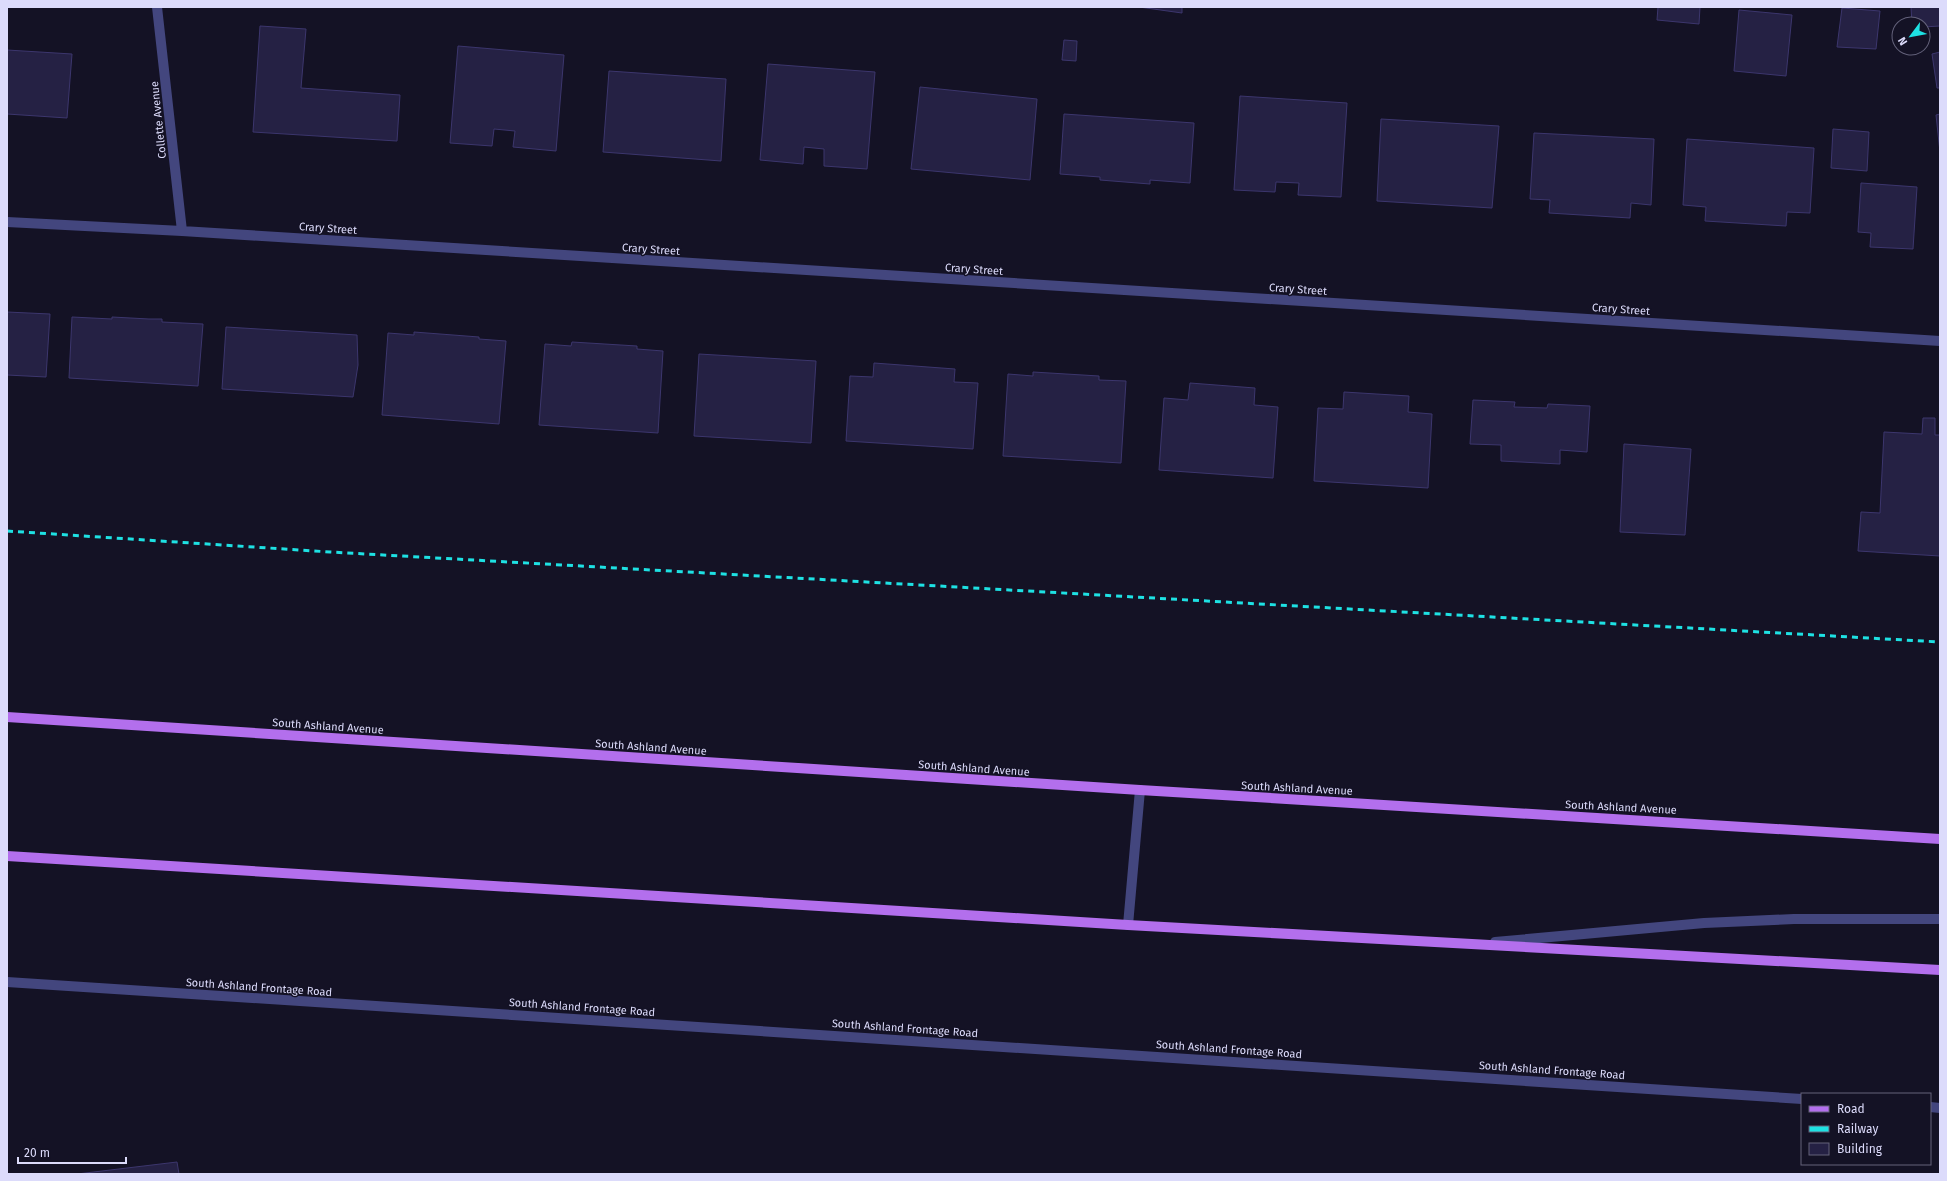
<svg xmlns="http://www.w3.org/2000/svg" width="1947" height="1181" font-family="'Fira Sans',sans-serif">
<rect width="100%" height="100%" fill="#141225"/>
<path fill="#252144" stroke="#3c366d" d="M1139,7H1182V13Z
M1658,7H1700L1699,24L1657,20Z
M1911,7H1940V26L1923,27V24H1912Z
M1842,8L1880,11L1876,49L1837,47Z
M1739,10L1792,15L1786,76L1734,71Z
M260,26L306,29L301,88L400,95L397,141L253,132Z
M1064,40L1077,41L1076,61L1062,60Z
M458,46L564,55L556,151L513,147L515,131L494,129L492,146L450,143Z
M7,50L72,54L67,118L7,114Z
M1940,52V88H1937L1932,54Z
M768,64L875,72L867,169L824,166V149L804,147L803,164L760,160Z
M609,71L726,79L721,161L603,152Z
M920,87L1037,99L1030,180L911,169Z
M1240,96L1347,103L1341,197L1298,195L1299,183L1276,182L1275,192L1234,190Z
M1064,114L1194,123L1190,183L1150,180V184L1100,180V177L1060,174Z
M1940,114V152L1936,115Z
M1381,119L1499,126L1492,208L1377,201Z
M1833,129L1869,132L1867,171L1831,168Z
M1534,133L1654,139L1651,205L1631,203L1630,218L1549,213L1550,200L1530,199Z
M1687,139L1814,148L1810,213L1787,212L1786,226L1705,221L1706,207L1683,205Z
M1861,183L1917,187L1913,249L1870,247L1871,233L1858,232Z
M7,312L50,314L46,377L7,375Z
M72,317L112,319V317L149,319H162V322L203,324L198,386L69,378Z
M226,327L357,335L358,365L353,397L222,389Z
M414,332L479,337V339L506,341L499,424L382,415L388,333L414,335Z
M572,342L637,346V349L663,351L658,433L539,425L545,344L571,346Z
M699,354L816,361L811,443L694,436Z
M874,363L955,369L954,382L978,383L973,449L846,441L850,376L873,377Z
M1033,372L1099,376V380L1126,381L1121,463L1003,456L1008,374L1033,376Z
M1190,383L1255,388L1254,405L1278,407L1273,478L1159,470L1164,398L1188,400Z
M1344,392L1409,396L1408,412L1432,414L1428,488L1314,481L1318,408L1343,409Z
M1473,400L1515,402L1514,407L1547,408L1548,404L1590,406L1587,452L1560,450V464L1501,461V445L1470,444Z
M1923,418H1935V435H1940V556L1858,551L1861,512L1880,513L1884,432L1922,434Z
M1624,444L1691,449L1685,535L1620,532Z
M177,1162L179,1174H77Z"/>
<g fill="none" stroke-linecap="round" stroke-linejoin="round">
<path stroke="#43467e" stroke-width="10" d="M157,7L182,231
M7,222L182,231L1940,341
M1128,925L1140,790
M1495,942L1704,923L1794,919H1940
M7,982L1802,1099
M1930,1107L1940,1108"/>
<path stroke="#b36fed" stroke-width="10" d="M7,717L1140,790L1940,839
M7,856L1128,925L1940,970"/>
<path stroke="#1ee1e3" stroke-width="3" stroke-dasharray="6 5" stroke-linecap="butt" d="M7,531L330,552L1940,642"/>
</g>
<g text-anchor="middle" stroke-width="3" stroke-linejoin="round" paint-order="stroke">
<g font-size="11" fill="#dcdbfb" stroke="#141225">
<text transform="translate(158 120) rotate(-96)" y="4">Collette Avenue</text>
<text transform="translate(328 228) rotate(4)" y="4">Crary Street</text>
<text transform="translate(651 249) rotate(4)" y="4">Crary Street</text>
<text transform="translate(974 269) rotate(4)" y="4">Crary Street</text>
<text transform="translate(1298 289) rotate(4)" y="4">Crary Street</text>
<text transform="translate(1621 309) rotate(4)" y="4">Crary Street</text>
<text transform="translate(328 726) rotate(4)" y="4">South Ashland Avenue</text>
<text transform="translate(651 747) rotate(4)" y="4">South Ashland Avenue</text>
<text transform="translate(974 768) rotate(4)" y="4">South Ashland Avenue</text>
<text transform="translate(1297 788) rotate(3)" y="4">South Ashland Avenue</text>
<text transform="translate(1621 807) rotate(3)" y="4">South Ashland Avenue</text>
<text transform="translate(259 987) rotate(4)" y="4">South Ashland Frontage Road</text>
<text transform="translate(582 1007) rotate(4)" y="4">South Ashland Frontage Road</text>
<text transform="translate(905 1028) rotate(4)" y="4">South Ashland Frontage Road</text>
<text transform="translate(1229 1049) rotate(4)" y="4">South Ashland Frontage Road</text>
<text transform="translate(1552 1070) rotate(4)" y="4">South Ashland Frontage Road</text>
</g>
</g>
<rect width="1947" height="1181" fill="none" stroke="#dcdbfb" stroke-width="16"/>
<rect x="1801" y="1093" width="130" height="72" fill="#141225" stroke="#64627b"/>
<rect x="1809" y="1106" width="20" height="6" fill="#b36fed" stroke="#64627b"/>
<text x="1837" y="1113" font-size="12" fill="#dcdbfb">Road</text>
<rect x="1809" y="1126" width="20" height="6" fill="#1ee1e3" stroke="#64627b"/>
<text x="1837" y="1133" font-size="12" fill="#dcdbfb">Railway</text>
<rect x="1809" y="1143" width="20" height="12" fill="#252144" stroke="#64627b"/>
<text x="1837" y="1153" font-size="12" fill="#dcdbfb">Building</text>
<g transform="translate(1911 36) rotate(238)"><circle r="19" fill="#141225" stroke="#64627b"/>
<path d="M0-3L7 15L0 10L-7 15Z" fill="#1ee1e3"/>
<text y="-6" font-size="11" font-weight="bold" text-anchor="middle" fill="#dcdbfb">N</text>
</g>
<path d="M18 1157v6h108v-6" fill="none" stroke="#dcdbfb" stroke-width="2"/>
<text x="24" y="1157" font-size="12" fill="#dcdbfb" stroke="#141225" stroke-width="3" paint-order="stroke">20 m</text>
</svg>
